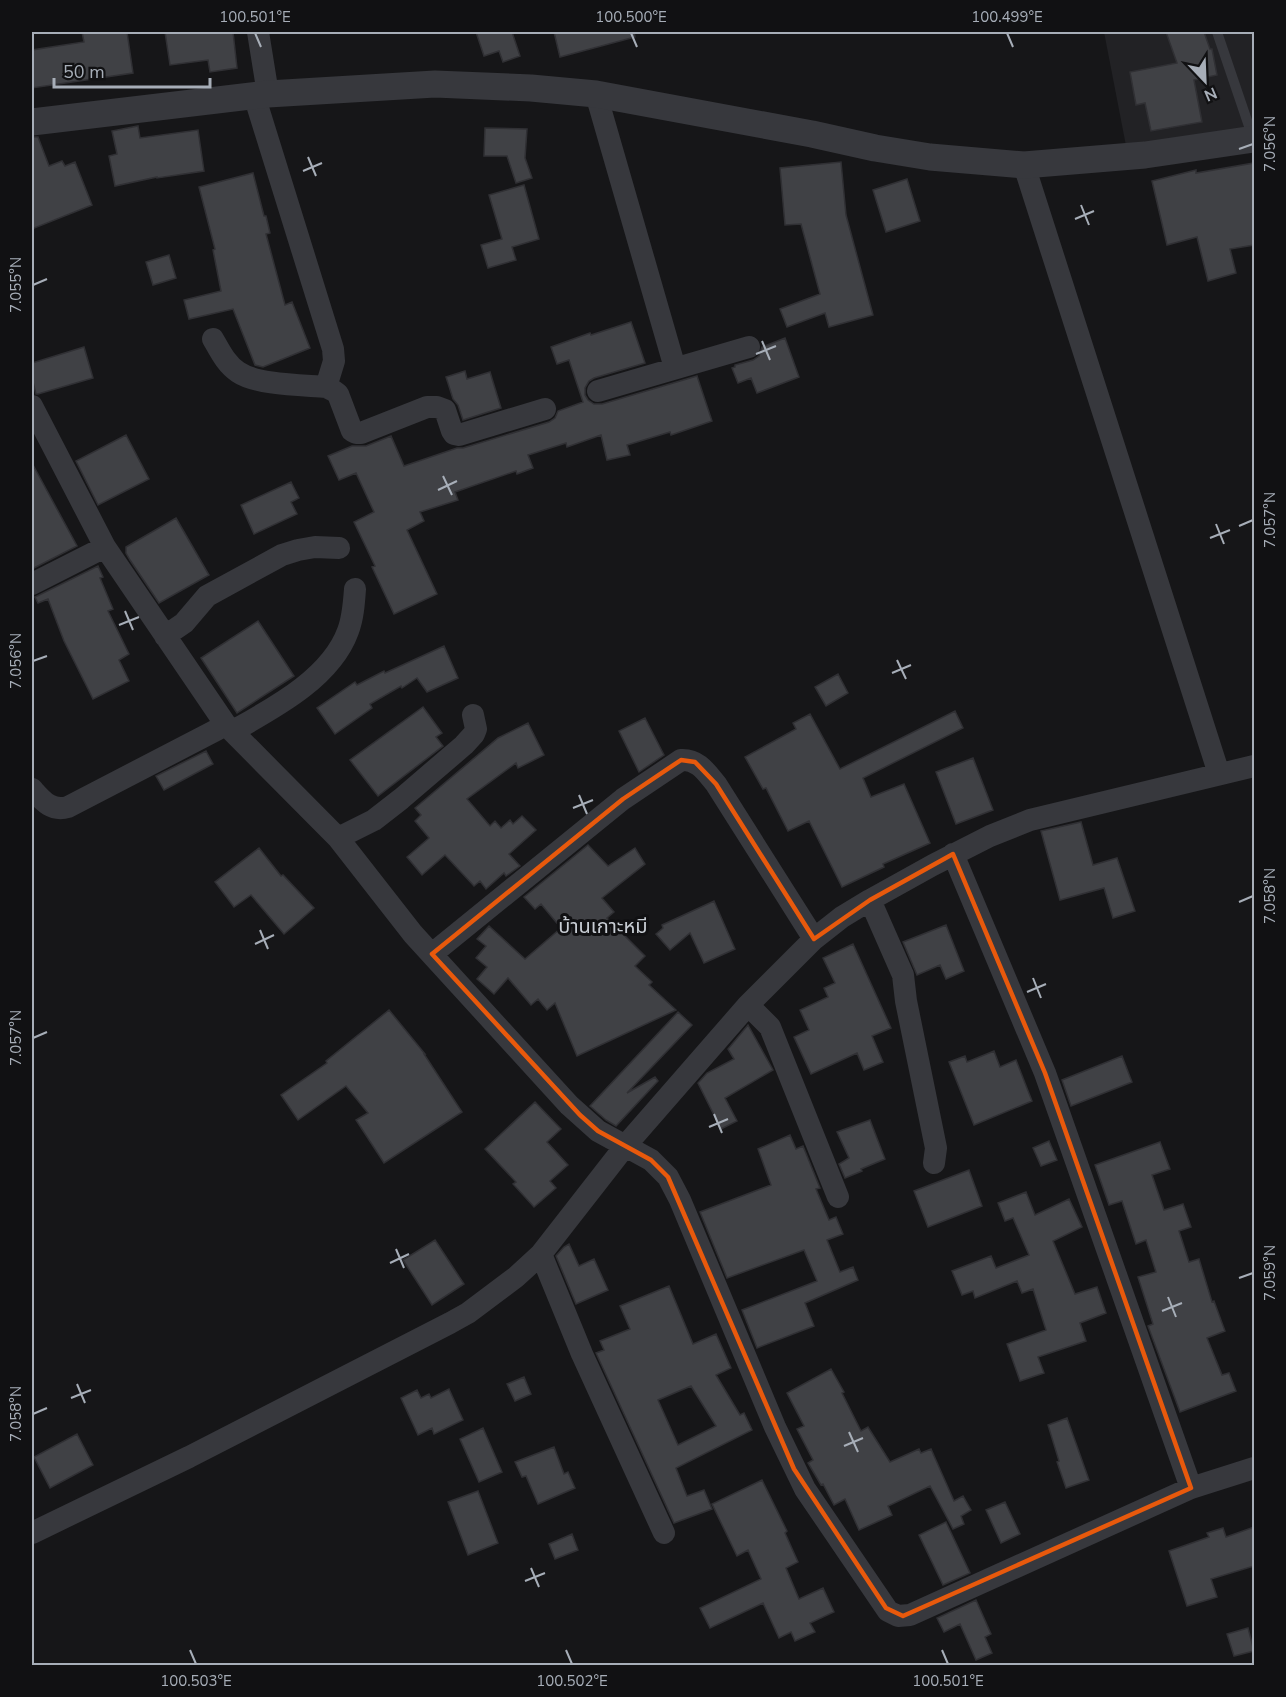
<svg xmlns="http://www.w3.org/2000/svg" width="1286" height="1697" font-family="'Nunito Sans','Noto Sans Thai',sans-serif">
<rect width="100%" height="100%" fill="#161618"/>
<path fill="#222225" d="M1104,32H1254V130L1127,151Z"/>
<path fill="#404145" stroke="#303034" stroke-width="1.5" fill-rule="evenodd" d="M82,32H127L133,73L32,88V50L84,42Z
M165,32H233L237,68L210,72L208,60L170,65Z
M476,32H512L520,56L503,62L499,51L484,56Z
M554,32H634L635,37L560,57Z
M1166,32H1204L1210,49H1212L1217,75L1194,80L1202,122L1151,131L1145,103L1136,105L1130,72L1177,63Z
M138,126L140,138L198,130L204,171L157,178V177L115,186L109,156L117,154L112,131Z
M485,128L527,129L525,158L532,178L516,183L507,156H484Z
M32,137H38L49,166L62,161L65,166L75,162L92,205L32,229Z
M841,162L846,215L873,315L829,327L825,313L787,327L780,309L820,294L801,224L785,225L780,168Z
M1254,163V245L1230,249L1236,273L1208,281L1197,237L1167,245L1152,181L1196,170V173Z
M253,173L264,216H266L270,233L266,234L285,305L292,302L310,348L263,367L255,365L233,309L189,319L184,300L221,291L213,250L215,249L199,187Z
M907,179L920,221L886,232L873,190Z
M524,185L539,239L512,247L516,260L488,268L481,245L502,239L489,195Z
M169,255L176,278L153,285L146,262Z
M631,322L645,363L594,378L589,381L585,388V395L588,400L594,404H602L697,376L712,421L671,435L670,432L627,445L630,455L607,460L601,435L567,447L566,443L528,455L533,468L517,474L516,471L455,492L458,500L420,512L424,521L407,530L437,594L394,614L372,567L375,566L354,522L374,512L356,473L339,480L328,456L352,446H366L391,436L404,466L457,448H463L549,422L555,418L558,411L583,402L569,360L557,364L551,347L590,333L591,335Z
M785,338L799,377L757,393L751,378L738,383L732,368L735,367V365L753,360L759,356L762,347Z
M84,347L93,378L38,394H36L32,378V363Z
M465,371L467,379L490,372L501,408L463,420L458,405L453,399L446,377Z
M126,435L149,479L98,505L76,461Z
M32,463L77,546L32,569Z
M291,482L299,498L291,502L297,514L254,534L241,505Z
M176,518L209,575L159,603L130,560L126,553V547Z
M98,566L103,577L100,578L113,609L108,611L129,654L119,660L129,681L93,699L64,641L48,599L38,603L35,597Z
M258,621L294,676L237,713L201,658Z
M444,646L458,678L427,692L417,678L402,688L401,686L370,704L372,708L335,734L317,708L355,682L357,685L384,671L385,673Z
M838,674L848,693L826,706L815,687Z
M423,707L442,733L436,737L443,746L378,796L350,760Z
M955,711L963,728L863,778L871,797L904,784L930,843L883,864L884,867L842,887L809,821L788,831L766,788L763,789L745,757L796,729L793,723L810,714L840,769Z
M645,718L664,755L639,772L619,731Z
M528,723L544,755L518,768L516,763L467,799L490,826L495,821L501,828L510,820L513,824L522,816L536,830L509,854L520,866L506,876L504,873L486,889L480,881L474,886L445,855L422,875L407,857L429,838L415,821L421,815L415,808L498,738Z
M206,751L213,764L164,790L156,776Z
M973,758L993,810L956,824L936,772Z
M1081,822L1093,865L1117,858L1135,911L1113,918L1104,888L1060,900L1041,831Z
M588,845L608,866L635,848L645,864L602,898L614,912L607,918L645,956L635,966L652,982L649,985L676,1010L577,1056L555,1003L547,1010L538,999L531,1005L508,978L494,994L477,979L487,967L476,958L486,946L477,939L489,926L525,959L561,928L541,904L535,909L524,897Z
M259,848L281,876L283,875L314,908L284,934L251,895L234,907L215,882Z
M714,901L735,949L704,963L690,933L670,950L656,934L663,928L662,925Z
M946,925L964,971L946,979L940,965L917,975L903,942Z
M853,944L891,1028L872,1036L883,1062L864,1070L857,1053L811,1074L794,1037L809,1030L800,1010L828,997L824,988L835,983L823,958Z
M389,1010L425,1054H424L462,1112L384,1163L356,1120L368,1113L346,1086L298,1120L281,1095L327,1063L326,1061Z
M678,1012L692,1025L627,1093L655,1077L658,1081L616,1126L606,1120L590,1106Z
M748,1025L773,1070L725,1098L737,1121L721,1129L698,1083L707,1073L734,1059L728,1049Z
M994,1051L1000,1067L1016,1060L1032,1101L974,1125L949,1062L965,1056L967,1062Z
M1122,1056L1132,1082L1071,1106L1062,1080Z
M535,1102L561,1129L547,1142L568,1165L550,1181L556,1188L534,1207L513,1184L516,1182L485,1149Z
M870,1120L885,1159L861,1169L862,1171L845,1178L839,1164L849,1158L837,1132Z
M790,1135L796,1149L803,1146L820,1188L816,1189L829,1220L836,1217L843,1234L827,1240L840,1272L853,1267L858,1280L805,1303L814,1326L757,1348L742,1310L817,1281L804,1250L727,1278L700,1212L771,1185L758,1149Z
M1049,1141L1057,1160L1041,1166L1033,1148Z
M1160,1142L1170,1169L1152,1175L1164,1210L1183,1204L1191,1227L1179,1231L1189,1262L1199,1259L1212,1302L1214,1301L1225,1331L1207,1338L1222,1375L1229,1373L1236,1391L1180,1412L1148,1326L1153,1324L1138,1277L1156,1272L1146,1240L1136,1244L1122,1201L1109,1205L1095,1165Z
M969,1170L982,1206L928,1227L914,1191Z
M1026,1192L1035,1215L1069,1199L1082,1227L1053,1241L1075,1294L1097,1287L1106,1313L1080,1323L1086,1341L1038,1357L1044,1373L1020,1381L1007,1344L1046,1330L1033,1289L1022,1293L1017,1281L975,1298L973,1291L962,1295L952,1271L991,1256L996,1268L1029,1255L1013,1218L1005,1221L998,1203Z
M435,1240L464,1284L432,1305L403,1260Z
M569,1244L579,1266L594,1259L608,1290L576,1304L556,1256L564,1247Z
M669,1286L693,1344L716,1334L731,1368L716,1375L740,1415L744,1413L752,1430L676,1468L687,1496L704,1490L712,1509L674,1523L596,1353L604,1350L600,1341L630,1329L620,1306ZM691,1386L716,1426L678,1445L658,1400Z
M831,1369L844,1392L842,1393L861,1431L868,1427L890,1462L919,1449L921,1453L931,1449L954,1501L963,1496L971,1510L961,1516L964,1524L953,1529L930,1486L888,1506L892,1515L859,1530L845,1499L834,1505L823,1484L821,1485L808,1463L813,1460L797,1429L804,1426L787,1393Z
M524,1377L531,1394L515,1401L507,1384Z
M449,1389L463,1420L434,1434L432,1428L418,1435L401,1398L417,1390L421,1398L429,1394L431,1398Z
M1067,1418L1089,1480L1066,1488L1057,1462L1059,1461L1048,1425Z
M483,1428L502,1472L479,1482L460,1439Z
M77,1434L93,1465L50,1488L34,1457Z
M554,1447L564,1474L568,1472L575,1488L538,1504L526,1476L522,1477L515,1462Z
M762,1480L787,1531L785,1533L798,1562L786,1568L799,1599L823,1588L834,1612L810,1623L815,1632L795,1641L791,1632L779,1638L763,1603L710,1628L700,1608L761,1579L748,1550L737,1556L712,1504Z
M478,1491L498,1543L468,1555L448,1502Z
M1005,1502L1020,1534L1001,1543L986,1510Z
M946,1522L970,1573L943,1585L919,1535Z
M1254,1527V1566L1211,1579L1217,1597L1187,1606L1169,1551L1209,1537L1207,1533L1223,1528L1226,1537Z
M572,1534L578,1550L555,1559L549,1544Z
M976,1600L991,1634L985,1637L992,1653L976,1660L960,1624L944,1632L937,1618Z
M1248,1628L1254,1651L1234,1656L1227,1634Z"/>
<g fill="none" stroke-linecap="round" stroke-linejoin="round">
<path stroke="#37383d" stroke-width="10" d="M1217,32L1253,138"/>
<path stroke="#37383d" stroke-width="22" d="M258,32L268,94
M596,94L675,368
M254,95L333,349L334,361L326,387L334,391L338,394L352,431L356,433H361L427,407H437L445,410L452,431L454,434L459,435L545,409
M1024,165L1219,774
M213,339C220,351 226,364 238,372C257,385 303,385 326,387
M598,391L749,347
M32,406L105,547L226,725L338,838L413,934L569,1105L598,1131L651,1160L668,1177L680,1200L775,1427L805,1489L888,1611L898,1616L910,1615L1191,1488L1254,1468
M32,584L105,547
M165,636L184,623L207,596L282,555L298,550L315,547L339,548
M233,731C274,708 331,678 348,631C353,618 354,603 355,589
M32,789C42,800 51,812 68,807L226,725
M338,838L374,820L401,799L464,745L474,734L476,729L473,715
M953,854L1045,1073L1191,1488
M870,900L903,975L906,1001L936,1148L934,1163
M432,954L623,799L681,760C698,759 706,772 716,784L814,939
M748,1005L770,1027L838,1197
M541,1254L582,1354L664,1533
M32,1533L189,1457L450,1323L468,1313L516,1277L541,1254L626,1145L748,1005L814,939L842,917L870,900L933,865L990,836L1030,820L1254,766"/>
<path stroke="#37383d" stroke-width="27" d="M32,122L268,94L435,84L531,88L596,94L812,134L875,148L930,157L1024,165L1145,155L1254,139"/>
</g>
<path fill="none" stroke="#e8590c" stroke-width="4.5" stroke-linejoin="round" d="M681,760L695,762L716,784L814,939L870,900L953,854L1045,1073L1191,1488L903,1616L886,1608L794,1469L668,1177L651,1160L598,1131L580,1115L432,954L623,799Z"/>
<path fill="none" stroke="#a7aeb8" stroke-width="2" d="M255,33L261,47M631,33L637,47M1007,33L1013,47M1239,149L1253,144M308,157L316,176M303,171L322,163M1081,205L1089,225M1075,219L1094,211M33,285L47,279M762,341L770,360M756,354L776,346M443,476L452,495M438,490L457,481M1216,524L1224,544M1239,526L1253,520M1210,538L1230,530M125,611L133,630M119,625L139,617M897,660L906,679M33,661L47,656M892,673L911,665M579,795L587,814M573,808L593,800M1239,902L1253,896M260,930L268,949M255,944L274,935M1033,978L1041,998M1027,992L1046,984M33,1038L47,1032M714,1114L722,1133M709,1127L728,1119M396,1249L404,1268M390,1263L409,1254M1239,1278L1253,1273M1168,1297L1176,1317M1162,1311L1182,1303M77,1384L85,1403M71,1398L91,1390M33,1414L47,1408M849,1432L858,1452M844,1446L863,1438M531,1568L539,1587M525,1581L545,1573M190,1650L196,1664M566,1650L572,1664M942,1650L948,1664"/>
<g text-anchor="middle" stroke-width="6" stroke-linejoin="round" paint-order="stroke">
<g font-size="20" fill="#c8cdd4" stroke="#111113">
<text x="603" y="933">บ้านเกาะหมี</text>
</g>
</g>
<rect width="1286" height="1697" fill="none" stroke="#111113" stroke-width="66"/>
<g transform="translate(1205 81) rotate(157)" stroke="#111113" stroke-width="4.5" paint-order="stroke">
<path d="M0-4.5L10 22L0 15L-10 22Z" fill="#a7aeb8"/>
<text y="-9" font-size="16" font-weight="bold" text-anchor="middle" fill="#a7aeb8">N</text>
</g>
<path d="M54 78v9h156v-9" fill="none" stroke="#a7aeb8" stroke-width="3"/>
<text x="63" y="78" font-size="18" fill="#a7aeb8" stroke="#111113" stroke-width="4.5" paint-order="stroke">50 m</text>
<rect x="33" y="33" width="1220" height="1631" fill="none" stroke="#a7aeb8" stroke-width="2"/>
<g font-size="15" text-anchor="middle" fill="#a7aeb8">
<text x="255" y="22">100.501°E</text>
<text x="631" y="22">100.500°E</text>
<text x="1007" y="22">100.499°E</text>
<text transform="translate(1270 144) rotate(-90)" y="5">7.056°N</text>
<text transform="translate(16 285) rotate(-90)" y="5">7.055°N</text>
<text transform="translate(1270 520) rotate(-90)" y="5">7.057°N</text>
<text transform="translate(16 661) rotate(-90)" y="5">7.056°N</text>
<text transform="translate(1270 896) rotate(-90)" y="5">7.058°N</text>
<text transform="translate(16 1038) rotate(-90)" y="5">7.057°N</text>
<text transform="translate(1270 1273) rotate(-90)" y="5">7.059°N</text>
<text transform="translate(16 1414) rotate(-90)" y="5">7.058°N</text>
<text x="196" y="1686">100.503°E</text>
<text x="572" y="1686">100.502°E</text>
<text x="948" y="1686">100.501°E</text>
</g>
</svg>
